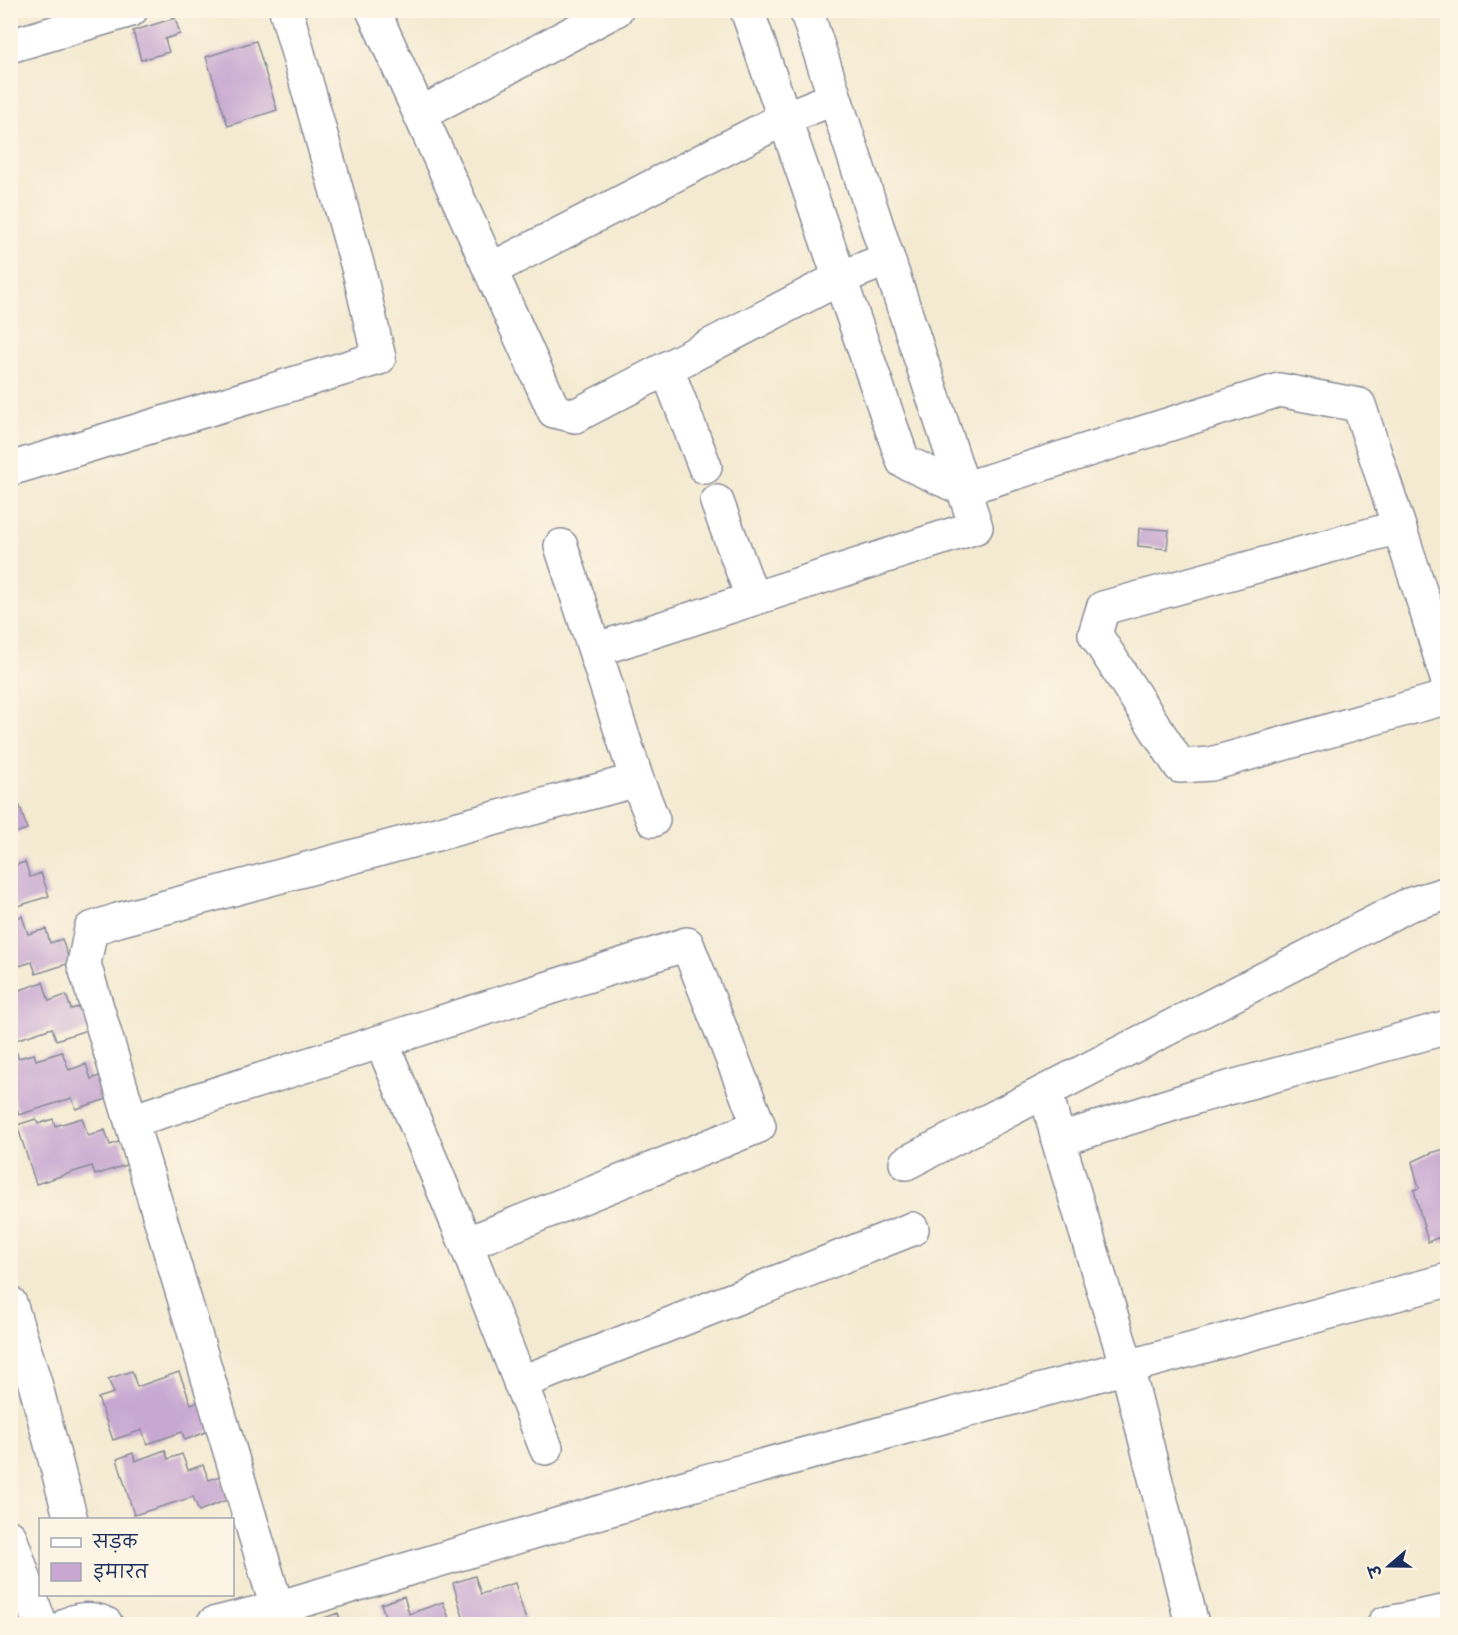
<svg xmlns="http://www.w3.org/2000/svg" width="1458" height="1635" font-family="'Balsamiq Sans','Playpen Sans Deva',sans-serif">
<rect width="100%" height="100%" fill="#fcf5e5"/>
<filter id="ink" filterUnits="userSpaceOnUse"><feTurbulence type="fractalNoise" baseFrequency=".0167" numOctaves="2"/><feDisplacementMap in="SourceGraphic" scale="12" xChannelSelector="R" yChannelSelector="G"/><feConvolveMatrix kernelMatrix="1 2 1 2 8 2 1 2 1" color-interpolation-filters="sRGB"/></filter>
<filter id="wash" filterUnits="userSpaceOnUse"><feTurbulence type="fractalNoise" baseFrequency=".008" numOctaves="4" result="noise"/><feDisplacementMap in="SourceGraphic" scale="24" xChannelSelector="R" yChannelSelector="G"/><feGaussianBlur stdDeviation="1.35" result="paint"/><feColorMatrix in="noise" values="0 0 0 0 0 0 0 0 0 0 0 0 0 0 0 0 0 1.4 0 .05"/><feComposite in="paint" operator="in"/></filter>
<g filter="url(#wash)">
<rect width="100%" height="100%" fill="#f4ead1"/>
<g id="blocks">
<path fill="#c8a8d2" d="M175,18L180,34L165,39L169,52L141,60L133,31Z
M256,41L277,110L228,126L206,57Z
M1139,528L1169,530L1167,549L1138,546Z
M20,806L27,829L10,835V809Z
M25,862L30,877L41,873L49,896L15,907L10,896V867Z
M22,916L28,934L46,929L50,943L62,939L70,963L36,974L32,962L10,969V920Z
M43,982L49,1001L66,995L71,1009L83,1006L90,1029L56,1040L52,1028L10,1042V985L14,984L17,991Z
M62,1052L69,1070L86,1064L91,1079L102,1075L110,1098L76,1109L72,1098L19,1115L10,1089V1055L17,1053L18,1058L34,1054L36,1060Z
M82,1118L88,1136L105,1130L110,1145L121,1141L129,1164L95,1175L92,1166L36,1184L17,1125L36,1119L38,1124L53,1119L55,1126Z
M1448,1148V1241L1441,1243L1439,1237L1428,1242L1414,1190L1419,1188L1412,1162L1431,1153Z
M132,1371L137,1387L179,1372L191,1404L200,1401L211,1430L185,1440L182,1432L147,1444L142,1430L113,1440L98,1398L114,1393L108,1379Z
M165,1450L168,1459L182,1454L188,1470L203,1465L209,1480L220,1476L229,1499L199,1511L193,1497L134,1515L117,1459L133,1453L135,1461Z
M475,1576L481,1594L515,1583L527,1624H465L453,1583Z
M404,1596L409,1614L443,1602L451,1624H388L381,1604Z
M338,1613L342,1624H317L316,1621Z"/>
</g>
</g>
<g filter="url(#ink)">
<use href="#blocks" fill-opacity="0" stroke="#888c98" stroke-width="1.5"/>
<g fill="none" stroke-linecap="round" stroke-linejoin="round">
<defs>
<path id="minor" d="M373,10L554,411L575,416L840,278L888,259
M747,10L903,461L963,489L1279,390L1359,405L1425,606L1448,682
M10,46L131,10
M420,114L616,10
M490,270L785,118L835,98
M667,369L705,467
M10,469L379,358L359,271L286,10
M717,502L753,599
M1399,527L1103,608L1095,634L1180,766L1211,764L1448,697
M561,546L637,780L653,820
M595,650L976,527L806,10
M382,1043L466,1244L546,1448
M1046,1091L1058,1140L1127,1367L1192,1624
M131,1121L687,944L759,1126L466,1244
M1058,1140L1196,1097L1448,1027
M906,1163L1408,905L1448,893
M10,1303L35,1383L71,1520
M520,1383L912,1229
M10,1537L40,1624
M277,1608L84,964L91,929L118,920L637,780
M68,1624C81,1618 93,1618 106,1624
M213,1624L277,1608L695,1484L1448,1280
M1384,1624L1448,1611"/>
</defs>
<use href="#minor" stroke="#888c98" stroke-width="36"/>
<use href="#minor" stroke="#fff" stroke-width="33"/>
</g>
</g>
<rect width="1458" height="1635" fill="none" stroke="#fcf5e5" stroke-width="36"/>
<rect x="39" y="1518" width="195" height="78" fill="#fcf5e5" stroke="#a2a6af" stroke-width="1.5"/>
<rect x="51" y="1538" width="30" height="9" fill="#ffffff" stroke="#a2a6af" stroke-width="1.5"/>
<text x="93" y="1548" font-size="18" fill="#1b2f5e">सड़क</text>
<rect x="51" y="1563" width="30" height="18" fill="#c8a8d2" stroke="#a2a6af" stroke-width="1.5"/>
<text x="93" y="1578" font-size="18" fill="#1b2f5e">इमारत</text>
<g transform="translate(1389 1566) rotate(250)" stroke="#fcf5e5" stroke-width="4.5" paint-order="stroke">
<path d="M0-4.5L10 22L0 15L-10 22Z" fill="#1b2f5e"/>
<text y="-9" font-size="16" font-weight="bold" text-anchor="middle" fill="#1b2f5e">उ</text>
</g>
</svg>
